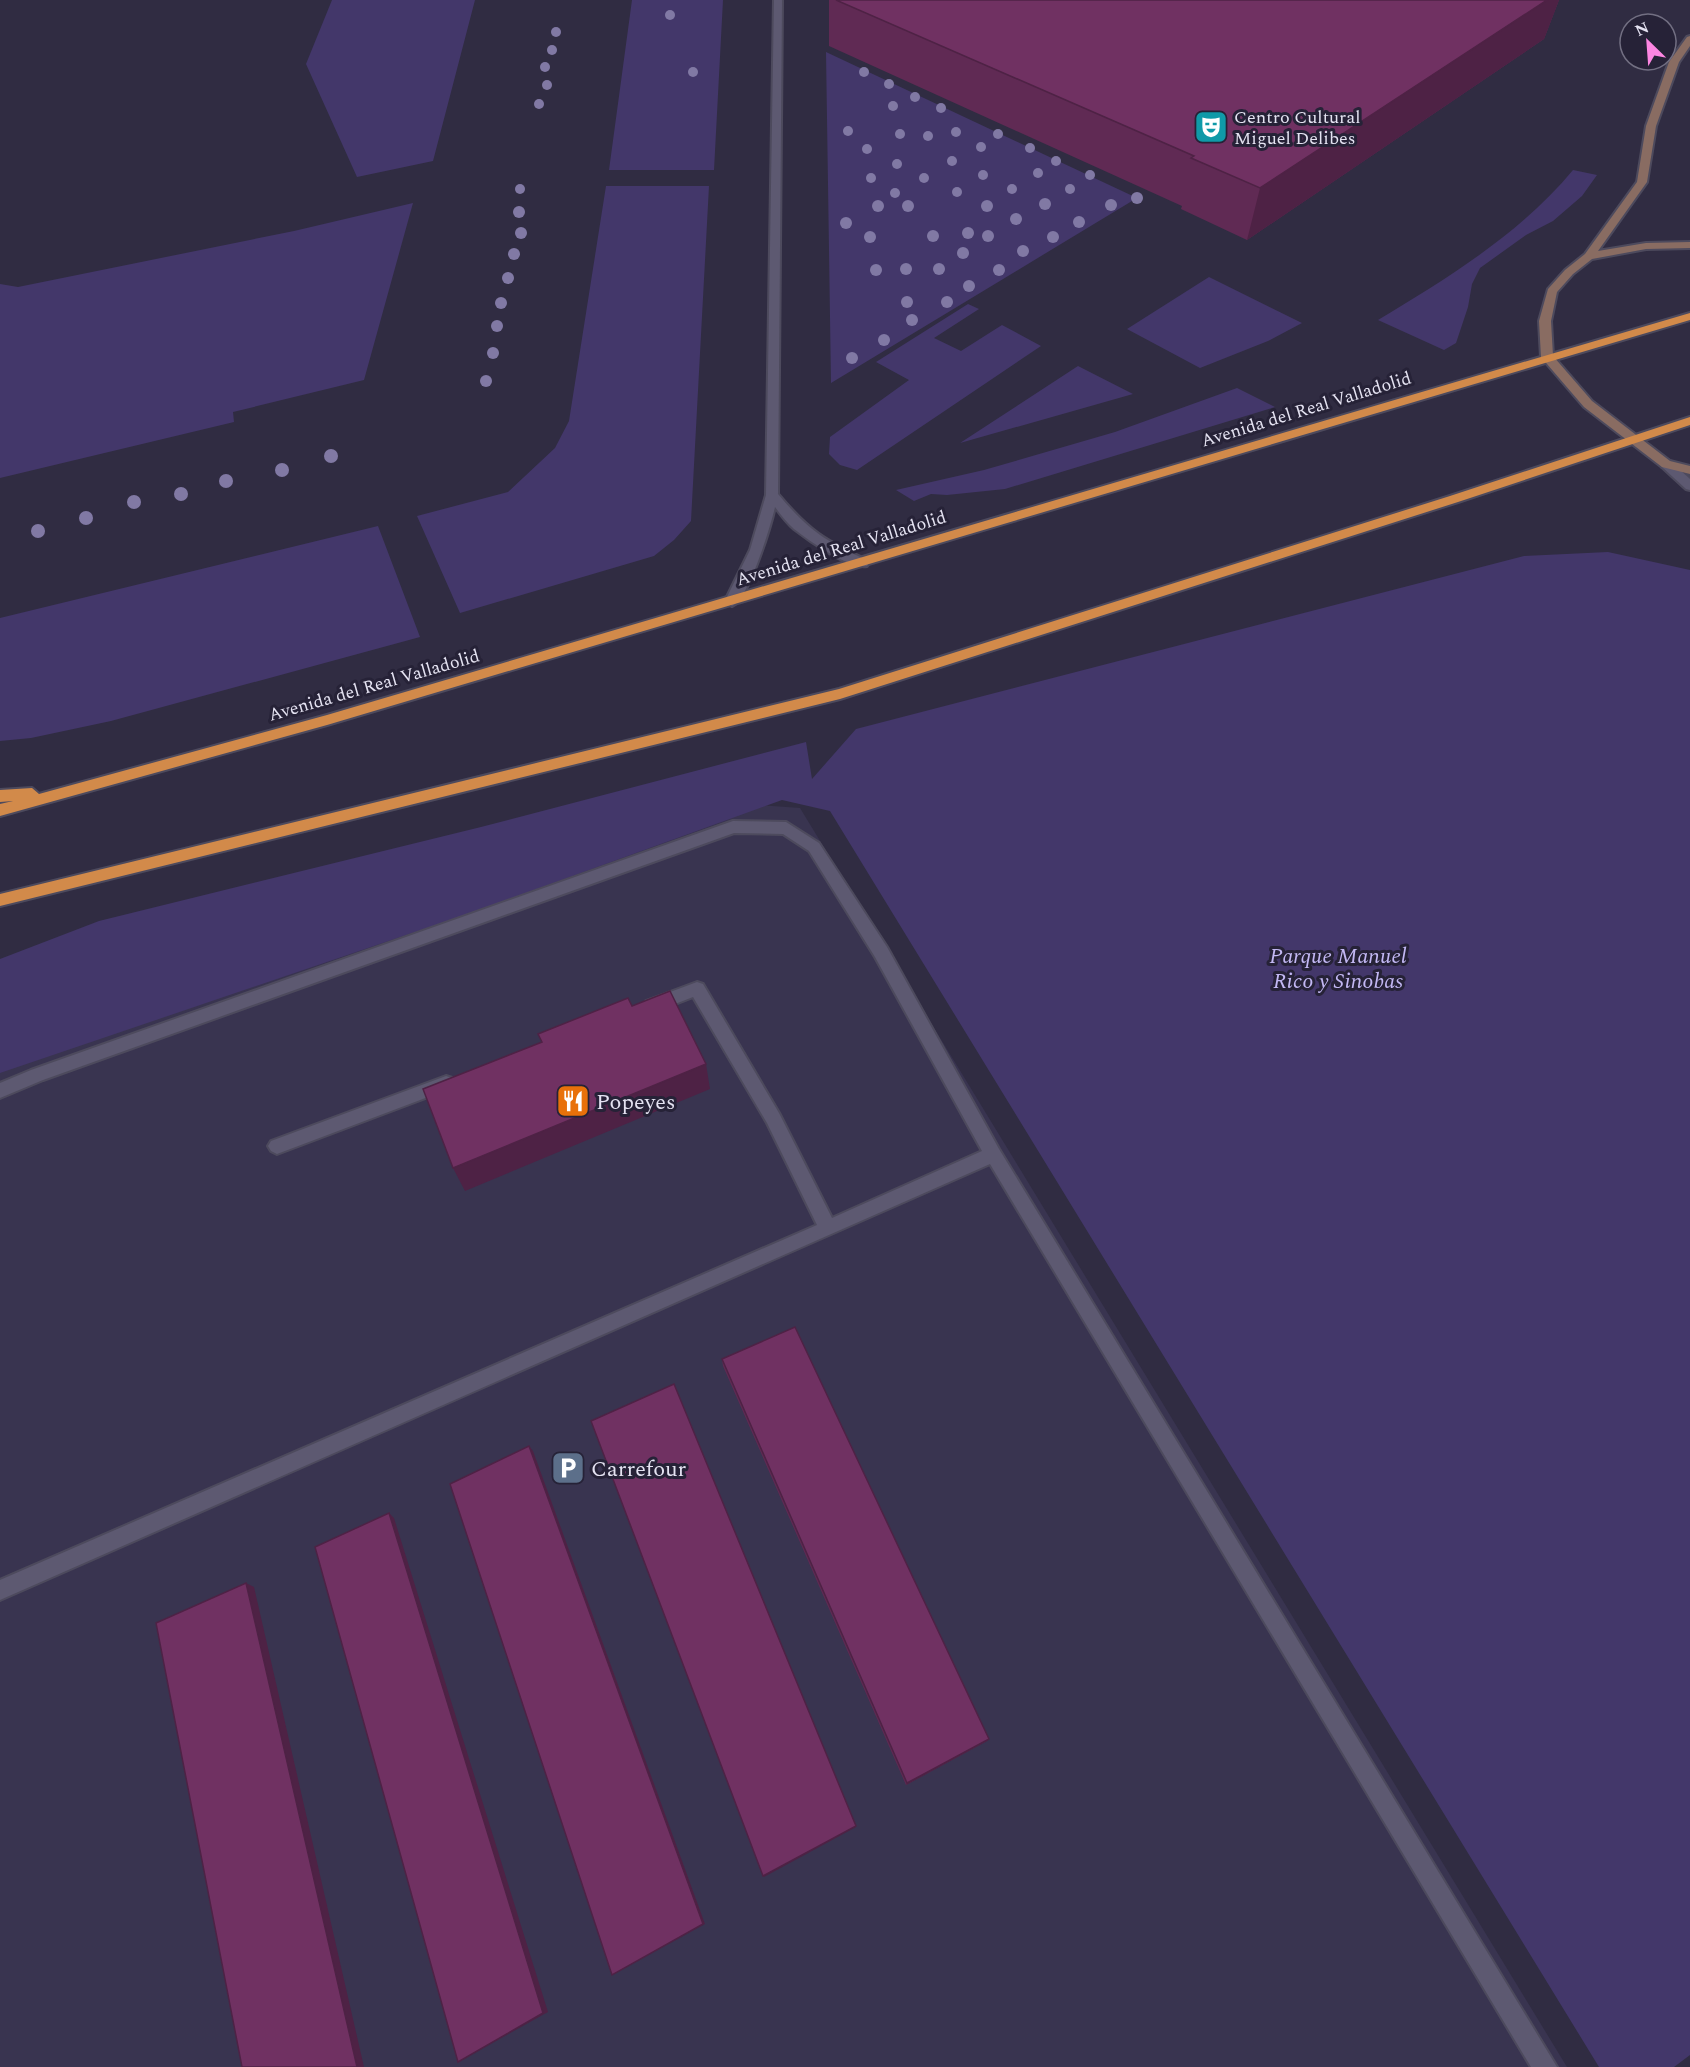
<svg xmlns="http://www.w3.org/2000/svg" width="1690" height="2067" font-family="Spectral,serif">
<rect width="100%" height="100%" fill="#302c42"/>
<path fill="#393450" d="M747,804L800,808L1567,2067H0V1054Z"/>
<path fill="#43376a" d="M332,0H475L433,161L357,177L306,64Z
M632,0H723L714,170H609Z
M826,52L1137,198L831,383Z
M1573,170L1597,175L1582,196L1553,221L1526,235L1480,268L1472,284L1468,307L1456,343L1444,350L1378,320C1448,278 1521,233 1573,170Z
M606,186H709L691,521L674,540L654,556L460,613L417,516L508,492L555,448L569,421Z
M413,203L364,380L233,412L234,422L0,478V284L18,287L294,231Z
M1209,277L1302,323L1268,341L1200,368L1127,329Z
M968,304L979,309L934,338L961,351L1002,325L1041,346L857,470L840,465L829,454L830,437L909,380L876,362Z
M1078,366L1133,394L960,443Z
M1237,388L1275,407L1005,489L947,495L931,494L914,501L896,490L984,470L1115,432Z
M378,526L420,637L111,721L31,738L0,741V618Z
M1608,552L1690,570V2055L1674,2067H1599L830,811L782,800L471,913L0,1073V959L99,921L481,827L806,742L812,779L856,729L1524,556Z"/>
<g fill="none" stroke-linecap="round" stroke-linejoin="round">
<defs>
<path id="service" d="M733,821L786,822L819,843L887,947L999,1149L1557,2067H1531L990,1164L0,1600V1580L817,1225L767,1123L693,997L652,1013L646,1011L644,1006L646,1001L697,982L703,984L779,1113L832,1218L982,1151L875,957L809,851L783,834L734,833L43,1080L0,1098V1083L31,1070Z
M446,1076L452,1078L454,1083L452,1088L277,1154L271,1151L268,1146L271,1141Z"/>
<path id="minor" d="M774,0H782L778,494C808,530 825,541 867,560L869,563L867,566C850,570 808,540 794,529C787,523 781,515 775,507C771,525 748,601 732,606L725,601L750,550L766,495Z"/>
<path id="tertiary" d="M1666,460L1670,461L1690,479V490L1686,489L1662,467L1660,464Z"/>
<path id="secondary" d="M1690,36V46L1679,62L1656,126L1647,182L1598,251L1646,243L1690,242V248L1646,249L1592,259L1573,274L1557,292L1551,321L1553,356L1592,401L1670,461L1690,466V474L1662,467L1584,407L1541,357L1539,321L1548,289L1565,270L1585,254L1637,182L1646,126L1669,62L1687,37Z"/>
<path id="trunk" d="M1690,313V320L327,725L0,816V804L13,801L0,802V790L32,788L39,794L327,715Z
M1690,417V425L1458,502L840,699L0,906V894L839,689L1450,496Z"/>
</defs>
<use href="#service" stroke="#4d4a5d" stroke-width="4"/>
<use href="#minor" stroke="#4d4a5d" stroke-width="4"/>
<use href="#tertiary" stroke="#4d4a5d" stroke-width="4"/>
<use href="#secondary" stroke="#4d4a5d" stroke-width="4"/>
<use href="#trunk" stroke="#4d4a5d" stroke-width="4"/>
<use href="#service" fill="#5d5971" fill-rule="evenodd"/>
<use href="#minor" fill="#5d5971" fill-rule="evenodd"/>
<use href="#tertiary" fill="#5d5971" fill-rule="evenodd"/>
<use href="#secondary" fill="#896c62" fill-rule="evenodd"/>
<use href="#trunk" fill="#d28a4a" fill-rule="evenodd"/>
</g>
<g fill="#8179a4">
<circle cx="670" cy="15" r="5"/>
<circle cx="556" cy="32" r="5"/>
<circle cx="552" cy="50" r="5"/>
<circle cx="545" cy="67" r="5"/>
<circle cx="693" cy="72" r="5"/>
<circle cx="864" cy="72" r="5"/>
<circle cx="889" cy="84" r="5"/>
<circle cx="547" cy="85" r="5"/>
<circle cx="915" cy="97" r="5"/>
<circle cx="539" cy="104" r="5"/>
<circle cx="893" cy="106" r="5"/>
<circle cx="941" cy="108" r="5"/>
<circle cx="848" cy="131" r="5"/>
<circle cx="956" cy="132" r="5"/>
<circle cx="900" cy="134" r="5"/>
<circle cx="998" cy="134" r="5"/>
<circle cx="928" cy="136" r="5"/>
<circle cx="981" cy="147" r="5"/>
<circle cx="1030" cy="148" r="5"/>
<circle cx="867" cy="149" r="5"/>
<circle cx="952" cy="161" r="5"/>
<circle cx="1056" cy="161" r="5"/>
<circle cx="897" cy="164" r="5"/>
<circle cx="1038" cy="173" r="5"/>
<circle cx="983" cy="175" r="5"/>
<circle cx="1090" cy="175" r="5"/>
<circle cx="871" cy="178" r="5"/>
<circle cx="924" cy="178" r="5"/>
<circle cx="520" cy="189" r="5"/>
<circle cx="1012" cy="189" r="5"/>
<circle cx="1070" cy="189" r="5"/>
<circle cx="957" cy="192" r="5"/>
<circle cx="895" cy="193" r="5"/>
<circle cx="1137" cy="198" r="6"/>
<circle cx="1045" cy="204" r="6"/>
<circle cx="1111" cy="205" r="6"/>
<circle cx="878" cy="206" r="6"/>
<circle cx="908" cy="206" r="6"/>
<circle cx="987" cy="206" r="6"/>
<circle cx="519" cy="212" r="6"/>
<circle cx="1016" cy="219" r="6"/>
<circle cx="1079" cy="222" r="6"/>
<circle cx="846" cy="223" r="6"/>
<circle cx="521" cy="233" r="6"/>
<circle cx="968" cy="233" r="6"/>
<circle cx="933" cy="236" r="6"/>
<circle cx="988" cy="236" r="6"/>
<circle cx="870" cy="237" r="6"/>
<circle cx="1053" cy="237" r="6"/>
<circle cx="1023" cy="251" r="6"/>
<circle cx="963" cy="253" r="6"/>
<circle cx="514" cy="254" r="6"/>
<circle cx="906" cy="269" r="6"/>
<circle cx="939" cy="269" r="6"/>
<circle cx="876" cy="270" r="6"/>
<circle cx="999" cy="270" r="6"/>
<circle cx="508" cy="278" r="6"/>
<circle cx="969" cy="286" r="6"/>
<circle cx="907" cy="302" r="6"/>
<circle cx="947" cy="302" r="6"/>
<circle cx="501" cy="303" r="6"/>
<circle cx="912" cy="320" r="6"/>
<circle cx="497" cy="326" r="6"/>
<circle cx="884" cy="340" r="6"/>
<circle cx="493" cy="353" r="6"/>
<circle cx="852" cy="358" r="6"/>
<circle cx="486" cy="381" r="6"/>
<circle cx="331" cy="456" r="7"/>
<circle cx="282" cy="470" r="7"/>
<circle cx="226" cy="481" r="7"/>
<circle cx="181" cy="494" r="7"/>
<circle cx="134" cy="502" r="7"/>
<circle cx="86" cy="518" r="7"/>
<circle cx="38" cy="531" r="7"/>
</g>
<path fill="#602a54" d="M829,0H1559L1544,39L1247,240L1181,209L1182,206L829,46Z
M722,1359L987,1741L906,1785L723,1366Z"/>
<path fill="#4e2245" d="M1547,0H1559L1544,39L1247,240L1260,188Z
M706,1064L710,1089L465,1191L453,1168Z
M529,1446L533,1451L705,1924L612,1975Z
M389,1513L394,1518L548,2012L458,2062Z
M246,1583L254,1587L364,2067H357Z
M989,1739L987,1741L906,1785L907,1783Z
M856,1826V1827L764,1877L763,1876Z"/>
<path fill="#703162" stroke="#4e2245" stroke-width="1.5" d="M836,0H1547L1260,188L1191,158L1194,156Z
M670,991L706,1064L453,1168L423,1089L542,1042L538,1034L628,998L632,1006Z
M795,1327L989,1739L907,1783L722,1359Z
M674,1384L856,1826L763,1876L591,1421Z
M529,1446L703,1924L612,1975L450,1484Z
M389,1513L543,2013L458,2062L315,1547Z
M246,1583L357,2067H242L156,1623Z"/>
<defs>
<symbol id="theatre-square" viewBox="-11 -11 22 22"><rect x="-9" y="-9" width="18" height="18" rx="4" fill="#0f9aa8" stroke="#262237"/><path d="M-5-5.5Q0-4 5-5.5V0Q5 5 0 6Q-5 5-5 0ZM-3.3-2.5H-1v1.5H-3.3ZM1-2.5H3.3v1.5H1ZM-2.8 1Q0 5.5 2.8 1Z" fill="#fff"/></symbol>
<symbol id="restaurant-square" viewBox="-11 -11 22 22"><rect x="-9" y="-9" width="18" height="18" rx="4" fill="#e8710a" stroke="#262237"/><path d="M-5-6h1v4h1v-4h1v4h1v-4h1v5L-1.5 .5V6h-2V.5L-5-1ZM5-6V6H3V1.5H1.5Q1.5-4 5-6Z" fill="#fff"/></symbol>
<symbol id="parking-square" viewBox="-11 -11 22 22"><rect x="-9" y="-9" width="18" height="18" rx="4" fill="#5c6f8a" stroke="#262237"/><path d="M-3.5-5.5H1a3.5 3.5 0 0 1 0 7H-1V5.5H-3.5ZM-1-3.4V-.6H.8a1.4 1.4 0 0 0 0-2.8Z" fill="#fff"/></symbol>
</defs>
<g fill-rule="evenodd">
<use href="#theatre-square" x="1192" y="108" width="38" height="38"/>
<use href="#restaurant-square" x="554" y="1082" width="38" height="38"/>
<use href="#parking-square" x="549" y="1449" width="38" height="38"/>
</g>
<g text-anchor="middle" stroke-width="6" stroke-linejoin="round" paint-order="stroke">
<g font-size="18" fill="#e5e3f2" stroke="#262237" text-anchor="start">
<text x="1234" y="123">Centro Cultural<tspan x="1234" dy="21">Miguel Delibes</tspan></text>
</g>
<g font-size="18" fill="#e5e3f2" stroke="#262237">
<text transform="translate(1306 409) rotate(-17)" y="6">Avenida del Real Valladolid</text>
<text transform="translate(841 548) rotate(-17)" y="6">Avenida del Real Valladolid</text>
<text transform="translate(374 685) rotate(-16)" y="6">Avenida del Real Valladolid</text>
</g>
<g font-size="22" font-style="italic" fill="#c3b8f4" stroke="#262237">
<text x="1338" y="963">Parque Manuel<tspan x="1338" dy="25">Rico y Sinobas</tspan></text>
</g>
<g font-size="22" fill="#e5e3f2" stroke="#262237" text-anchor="start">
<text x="596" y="1109">Popeyes</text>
<text x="591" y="1476">Carrefour</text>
</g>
</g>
<g transform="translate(1648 42) rotate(335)"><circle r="28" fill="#262237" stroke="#726f82" stroke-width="1.5"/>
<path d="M0-4.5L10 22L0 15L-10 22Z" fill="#fd86e2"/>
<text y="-9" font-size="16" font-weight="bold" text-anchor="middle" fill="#e5e3f2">N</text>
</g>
</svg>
